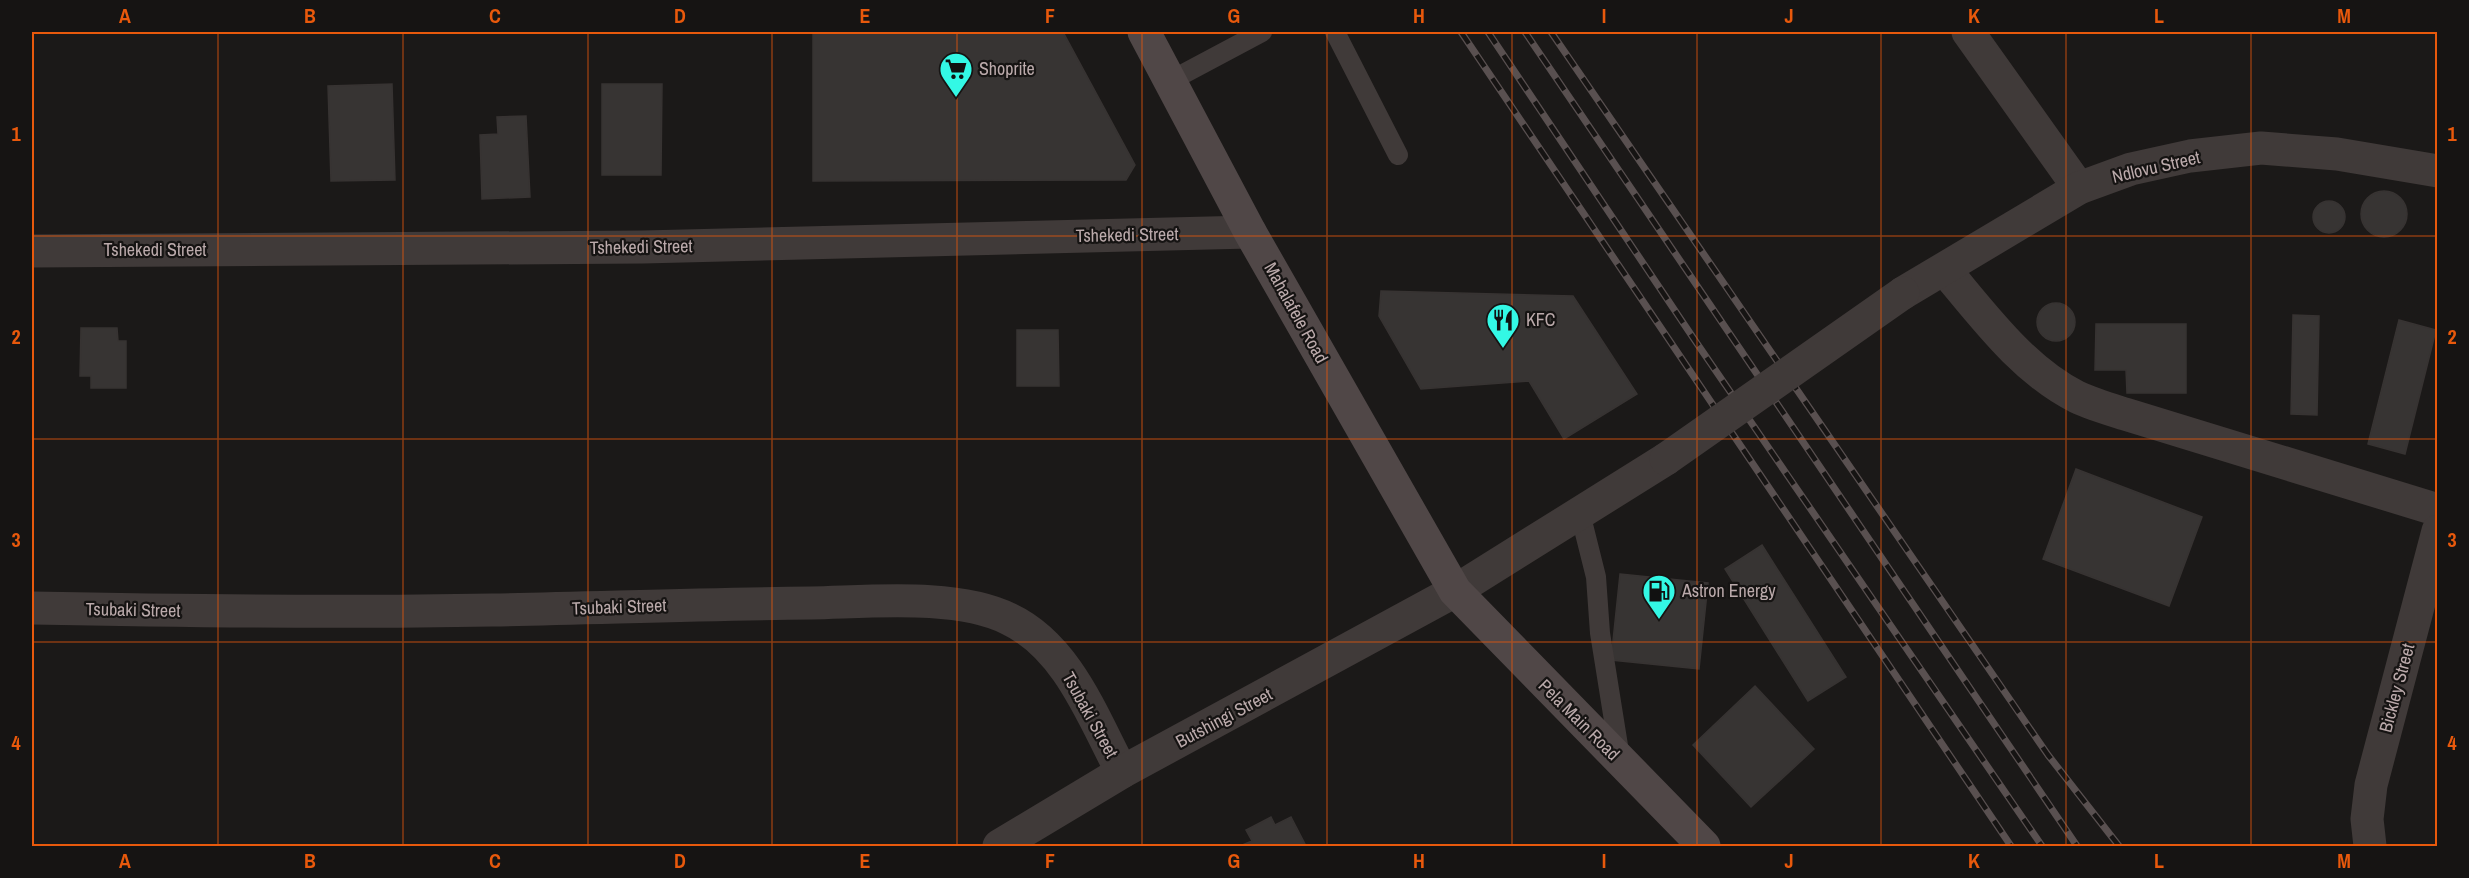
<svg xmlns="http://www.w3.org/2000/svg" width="2469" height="878" font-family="'Archivo Narrow',sans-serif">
<rect width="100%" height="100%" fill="#1b1918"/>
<path fill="#373433" stroke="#373332" stroke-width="1.5" d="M813,32H1063L1135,165L1126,180L813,181Z
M392,84L395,180L331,181L328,86Z
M602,84H662L661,175H602Z
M526,116L530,197L482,199L480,135L498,134L497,117Z
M2361 214a23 23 0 1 1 46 0a23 23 0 1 1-46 0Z
M2313 217a16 16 0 1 1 32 0a16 16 0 1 1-32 0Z
M1381,291L1573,296L1637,394L1564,439L1529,381L1421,389L1379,316Z
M2037 322a19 19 0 1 1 38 0a19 19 0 1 1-38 0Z
M2293,315L2319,316L2317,415L2291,414Z
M2399,320L2436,330L2405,454L2368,444Z
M2096,324H2186V393H2127L2126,370H2095Z
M81,328H117L118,341H126V388H91V376H80Z
M1017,330H1058L1059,386H1017Z
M2076,469L2202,517L2169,606L2043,559Z
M1762,545L1846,677L1808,701L1725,569Z
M1620,574L1708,583L1699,669L1611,660Z
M1755,686L1814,749L1751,807L1693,745Z
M1271,817L1275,825L1291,817L1306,846H1240L1252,841L1246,830Z"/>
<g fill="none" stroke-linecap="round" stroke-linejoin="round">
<path stroke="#403a39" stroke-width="20" d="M1335,32L1398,155
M1170,81L1262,32
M1580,513L1596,577L1600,633L1620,758"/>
<path stroke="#403a39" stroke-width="33" d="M1968,32L2079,188
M32,251L643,247L1250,232
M1945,270C1983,315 2023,370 2077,397C2092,404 2109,409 2125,414L2438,510
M32,608C185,611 338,613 492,610C598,608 704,604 811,603C869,602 957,593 1009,619C1068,647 1093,718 1122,772"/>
<path stroke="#403a39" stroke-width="33" d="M1903,293L2079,188L2131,169L2190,156L2261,148L2337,154L2438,171
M999,846L1122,772L1455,591L1666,459
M2370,846L2367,819L2371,785L2438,531"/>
<path stroke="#504747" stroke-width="33" d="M1144,32L1250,232L1455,591L1704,846"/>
<defs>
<path id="rail" d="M1461,32L2011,846
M1488,32L1696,342L2042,846
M1525,32L2077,846
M1551,32L2048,755L2119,846"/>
</defs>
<use href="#rail" stroke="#595050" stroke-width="7"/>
<use href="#rail" stroke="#161413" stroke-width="4.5" stroke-dasharray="14" stroke-linecap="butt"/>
<path stroke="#403a39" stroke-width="33" d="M1666,459L1903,293"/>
</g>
<path fill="none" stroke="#e8590c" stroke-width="1.5" stroke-opacity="0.55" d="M218,32V846M403,32V846M588,32V846M772,32V846M957,32V846M1142,32V846M1327,32V846M1512,32V846M1697,32V846M1881,32V846M2066,32V846M2251,32V846M32,236H2438M32,439H2438M32,642H2438"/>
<defs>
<symbol id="supermarket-pin" viewBox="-11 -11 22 30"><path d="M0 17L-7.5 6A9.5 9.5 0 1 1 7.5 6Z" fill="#33f8e5" stroke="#161413"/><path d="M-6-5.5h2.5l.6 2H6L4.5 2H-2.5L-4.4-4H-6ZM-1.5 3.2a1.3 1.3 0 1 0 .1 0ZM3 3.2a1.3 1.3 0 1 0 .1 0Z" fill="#111"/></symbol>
<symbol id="restaurant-pin" viewBox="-11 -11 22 30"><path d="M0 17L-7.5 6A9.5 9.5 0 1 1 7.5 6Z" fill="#33f8e5" stroke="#161413"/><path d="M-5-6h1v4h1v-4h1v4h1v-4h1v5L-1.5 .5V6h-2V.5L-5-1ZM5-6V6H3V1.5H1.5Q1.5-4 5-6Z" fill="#111"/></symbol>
<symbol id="fuel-pin" viewBox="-11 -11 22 30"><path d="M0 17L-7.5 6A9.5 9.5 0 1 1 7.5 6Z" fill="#33f8e5" stroke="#161413"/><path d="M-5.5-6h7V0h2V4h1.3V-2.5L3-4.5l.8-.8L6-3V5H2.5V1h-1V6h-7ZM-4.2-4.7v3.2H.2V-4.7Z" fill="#111"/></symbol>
</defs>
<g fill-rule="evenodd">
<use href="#supermarket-pin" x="937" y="50" width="38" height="52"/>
<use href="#restaurant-pin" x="1484" y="301" width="38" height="52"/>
<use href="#fuel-pin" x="1640" y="572" width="38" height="52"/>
</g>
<g text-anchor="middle" stroke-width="4.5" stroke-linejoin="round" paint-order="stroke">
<g font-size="18" fill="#bbaaab" stroke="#161413" text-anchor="start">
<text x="979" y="75">Shoprite</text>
<text x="1526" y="326">KFC</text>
<text x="1682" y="597">Astron Energy</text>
</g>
<g font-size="18" fill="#bbaaab" stroke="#161413">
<text transform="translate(2156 167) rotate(-13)" y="6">Ndlovu Street</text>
<text transform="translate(1127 235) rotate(-1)" y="6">Tshekedi Street</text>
<text transform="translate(641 247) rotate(-1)" y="6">Tshekedi Street</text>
<text x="155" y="256">Tshekedi Street</text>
<text transform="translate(1296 313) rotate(61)" y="6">Mahalafele Road</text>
<text transform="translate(619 607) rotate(-2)" y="6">Tsubaki Street</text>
<text transform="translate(133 610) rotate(1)" y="6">Tsubaki Street</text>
<text transform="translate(2397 688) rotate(-75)" y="6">Bickley Street</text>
<text transform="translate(1090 715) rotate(61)" y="6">Tsubaki Street</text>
<text transform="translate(1224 718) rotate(-28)" y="6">Butshingi Street</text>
<text transform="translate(1579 720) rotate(45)" y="6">Pela Main Road</text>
</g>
</g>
<rect width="2469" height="878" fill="none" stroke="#161413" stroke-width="66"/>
<rect x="33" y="33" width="2403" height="812" fill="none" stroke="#e8590c" stroke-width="2"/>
<g font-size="20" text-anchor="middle" font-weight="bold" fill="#e8590c">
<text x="125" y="23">A</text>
<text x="310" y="23">B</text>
<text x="495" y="23">C</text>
<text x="680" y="23">D</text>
<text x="865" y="23">E</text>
<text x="1050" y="23">F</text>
<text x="1234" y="23">G</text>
<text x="1419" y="23">H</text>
<text x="1604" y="23">I</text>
<text x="1789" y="23">J</text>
<text x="1974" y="23">K</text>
<text x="2159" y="23">L</text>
<text x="2344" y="23">M</text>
<text x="16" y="141">1</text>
<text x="2452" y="141">1</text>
<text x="16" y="344">2</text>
<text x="2452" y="344">2</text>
<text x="16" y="547">3</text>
<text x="2452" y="547">3</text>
<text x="16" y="750">4</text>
<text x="2452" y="750">4</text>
<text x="125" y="868">A</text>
<text x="310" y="868">B</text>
<text x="495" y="868">C</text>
<text x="680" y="868">D</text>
<text x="865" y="868">E</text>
<text x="1050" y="868">F</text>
<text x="1234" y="868">G</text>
<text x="1419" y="868">H</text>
<text x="1604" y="868">I</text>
<text x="1789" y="868">J</text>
<text x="1974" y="868">K</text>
<text x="2159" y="868">L</text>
<text x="2344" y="868">M</text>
</g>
</svg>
